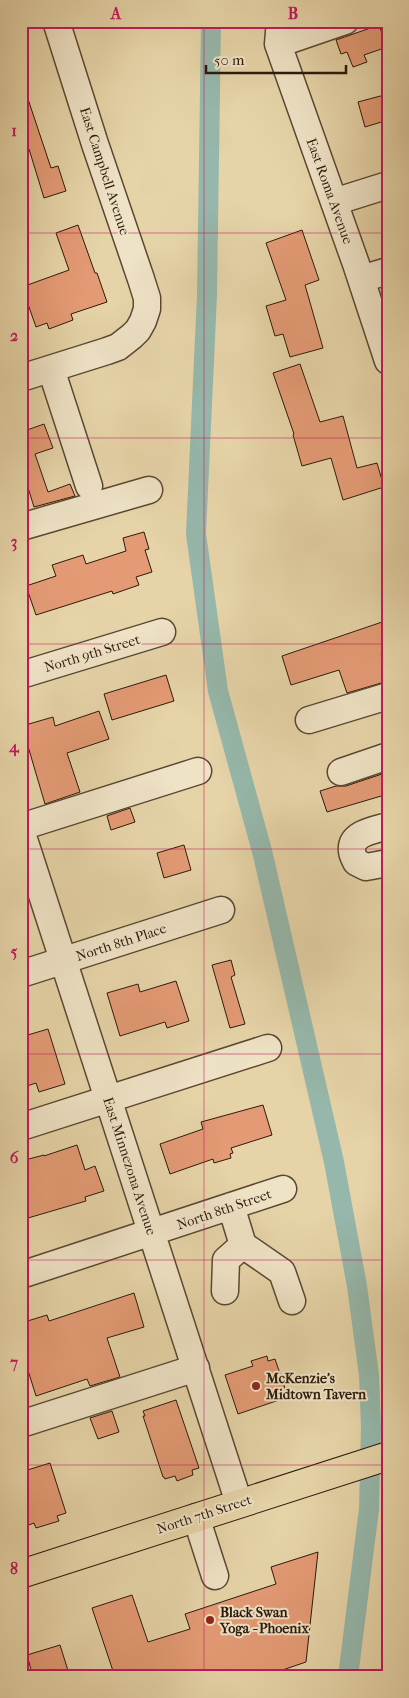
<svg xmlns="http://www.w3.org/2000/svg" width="409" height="1698" font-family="'IM FELL French Canon',serif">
<rect width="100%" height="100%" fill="#e6d4a8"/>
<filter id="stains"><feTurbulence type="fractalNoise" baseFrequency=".004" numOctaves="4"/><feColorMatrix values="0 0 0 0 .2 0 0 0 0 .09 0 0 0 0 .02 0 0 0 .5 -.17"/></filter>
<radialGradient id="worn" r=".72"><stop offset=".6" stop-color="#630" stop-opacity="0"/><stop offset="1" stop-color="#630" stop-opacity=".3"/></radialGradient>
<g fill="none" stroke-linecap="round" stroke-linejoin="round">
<path stroke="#96b8ac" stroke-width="20" d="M211,21L207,295L196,534L218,691L262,851L334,1162L357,1286L369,1375L371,1427L369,1509L348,1677"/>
</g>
<path fill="#e49b75" stroke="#2c190b" d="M379,25L387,47L364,55L367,62L353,67L347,52L341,54L336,40Z
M21,87H24L51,168L58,166L66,191L44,198L29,149L21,152Z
M388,94V120L365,127L358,102Z
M78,225L95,273H97L107,302L71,314L73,320L49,329L47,323L36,327L22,287L69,270L56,233Z
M302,230L319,280L305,285L323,348L290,357L283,334L275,336L266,306L286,300L266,243Z
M300,364L320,422L343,416L357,468L377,463L384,487L343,500L331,458L302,466L293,435L294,434L273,373Z
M24,420L27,430L44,424L53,448L35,454L48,492L70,484L75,496L34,507L21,465V421Z
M144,532L149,549L145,550L152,572L136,577L139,585L113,594L112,591L36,615L26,586L56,576L52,565L83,555L86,564L126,551L123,538Z
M388,620V651L381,654L388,674V681L347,693L339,670L291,685L282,656Z
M166,675L174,701L112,720L104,694Z
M99,711L109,739L67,753L80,792L45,804L22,726L53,717L55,726Z
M388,772V794L327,812L320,791L336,786H346Z
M130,808L135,822L111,830L107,816Z
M184,845L191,870L164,878L157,853Z
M231,960L235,975L231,977L245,1024L230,1028L212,965Z
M176,981L189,1021L167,1028L165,1022L120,1036L107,993L138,984L140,992Z
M48,1029L65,1084L39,1092L36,1083L21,1088V1037Z
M263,1105L272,1135L231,1148L233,1153L230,1154L231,1158L214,1163L213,1159L170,1174L160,1144L203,1129L201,1122Z
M77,1145L85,1170L95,1166L104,1191L85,1197L86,1201L28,1218L21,1196V1161L44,1155V1156Z
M134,1293L144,1327L107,1338L120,1377L90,1386L87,1379L36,1396L21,1348V1323L47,1315L49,1321Z
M267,1356L268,1361L275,1359L288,1397L238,1414L225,1375L253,1366L251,1361Z
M176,1400L199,1468L192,1470L193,1475L177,1481L175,1476L165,1479L164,1477H163L143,1416H145L143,1411Z
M112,1411L119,1432L98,1439L90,1418Z
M50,1463L66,1513L57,1516L59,1521L36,1528L34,1523L21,1528V1472Z
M318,1552L306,1662L262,1677H115L92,1608L132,1595L148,1642L190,1629L185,1614L276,1584L271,1567Z
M60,1645L70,1677H33L27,1655Z"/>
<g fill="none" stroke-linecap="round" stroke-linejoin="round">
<defs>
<path id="minor" d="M280,21L278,44L356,264L388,361
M278,44L345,21
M334,202L388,185
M361,279L388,271
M51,369L89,486
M21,378L107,351L118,347L132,336L138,330L143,321L147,309V298L141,279L95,144L56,21
M21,527L149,490
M21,675L162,632
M309,720L388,696
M341,772L388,756
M388,826C375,830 350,833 352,851C352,855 355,859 356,862L366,867L388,863
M21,827L198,771
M21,830L239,1503
M21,974L221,910
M21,1127L268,1048
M231,1206L243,1245L282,1272L292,1301
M21,1275L283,1189
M225,1291L226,1260L243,1245
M21,1424L196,1368
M196,1517L215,1576"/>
<path id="major" d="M21,1574L388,1456"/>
</defs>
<use href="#minor" stroke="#5a4832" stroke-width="29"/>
<use href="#major" stroke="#2c190b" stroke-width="30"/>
<use href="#minor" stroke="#efe3c6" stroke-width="26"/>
<use href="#major" stroke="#e6d4a8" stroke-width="28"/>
</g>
<path fill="none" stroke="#c2185b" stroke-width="1" stroke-opacity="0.55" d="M204,21V1677M21,233H388M21,438H388M21,644H388M21,849H388M21,1054H388M21,1260H388M21,1465H388"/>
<g fill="#8f2418" stroke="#efe3c6" stroke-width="2">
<circle cx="256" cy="1386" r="5"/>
<circle cx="210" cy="1620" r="5"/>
</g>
<g text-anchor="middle" stroke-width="4" stroke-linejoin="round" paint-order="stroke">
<g font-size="14" fill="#2c190b" stroke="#efe3c6">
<text transform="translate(105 171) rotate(72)" y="5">East Campbell Avenue</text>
<text transform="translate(330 191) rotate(70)" y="5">East Roma Avenue</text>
<text transform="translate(92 653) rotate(-17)" y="5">North 9th Street</text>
<text transform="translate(121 942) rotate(-18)" y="5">North 8th Place</text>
<text transform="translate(130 1166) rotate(72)" y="5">East Minnezona Avenue</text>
<text transform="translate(224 1209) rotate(-19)" y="5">North 8th Street</text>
<text transform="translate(204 1514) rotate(-18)" y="5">North 7th Street</text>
</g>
<g font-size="14" font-weight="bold" fill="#2c190b" stroke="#efe3c6" text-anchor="start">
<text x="266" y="1383">McKenzie's<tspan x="266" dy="16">Midtown Tavern</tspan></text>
<text x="220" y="1617">Black Swan<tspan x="220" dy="16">Yoga - Phoenix</tspan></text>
</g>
</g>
<rect width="409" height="1698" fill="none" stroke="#e6d4a8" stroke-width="55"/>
<path d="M206 65v8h140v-8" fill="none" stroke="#2c190b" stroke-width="2.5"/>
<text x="214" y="65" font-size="15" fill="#2c190b" stroke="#efe3c6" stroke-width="4" paint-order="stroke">50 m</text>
<rect x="28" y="28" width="354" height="1642" fill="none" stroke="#c2185b" stroke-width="2"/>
<g font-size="16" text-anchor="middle" font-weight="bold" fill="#c2185b">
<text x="116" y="19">A</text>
<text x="293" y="19">B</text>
<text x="14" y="136">1</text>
<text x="14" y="341">2</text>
<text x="14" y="547">3</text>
<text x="14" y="752">4</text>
<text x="14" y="957">5</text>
<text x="14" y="1163">6</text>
<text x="14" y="1368">7</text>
<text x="14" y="1574">8</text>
</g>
<rect width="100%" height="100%" filter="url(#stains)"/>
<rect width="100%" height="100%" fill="url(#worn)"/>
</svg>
